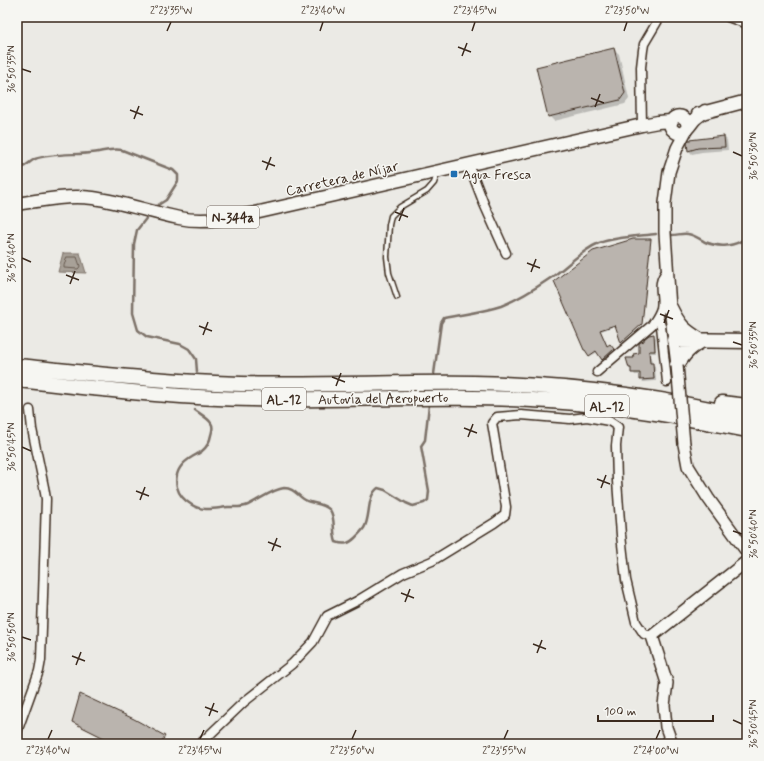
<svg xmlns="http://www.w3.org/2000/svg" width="764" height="761" font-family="Mynerve,sans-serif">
<rect width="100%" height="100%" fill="#ebeae5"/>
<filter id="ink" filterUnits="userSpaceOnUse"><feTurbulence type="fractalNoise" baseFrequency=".025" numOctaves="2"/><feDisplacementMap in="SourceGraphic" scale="8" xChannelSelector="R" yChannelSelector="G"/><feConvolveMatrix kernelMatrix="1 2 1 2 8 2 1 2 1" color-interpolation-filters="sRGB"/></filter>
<g filter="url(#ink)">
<path fill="#a8a198" stroke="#7c7167" d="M63,253H80L86,273L58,272Z"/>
<path fill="#0003" d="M614,49L619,54L629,99L625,104L554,121L549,116Z
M724,137L727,140L728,150L702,152L692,154L689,151Z
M650,240L651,241L642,325L622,343L616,326L601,331L608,347L610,345L614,350L604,360L598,352L590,356L586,350Z
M654,335L656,338V353H651L652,364L655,366L656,381L643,382L641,379V375H635L630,368L635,359L640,354Z
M74,723L164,737L165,738L161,744H116Z"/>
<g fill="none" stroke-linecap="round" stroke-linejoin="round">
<path stroke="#675a4f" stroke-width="1" d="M67,257H77L80,266L79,268L78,269L64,268V266Z"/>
<path stroke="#7c7167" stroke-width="2.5" d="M17,170C24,168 29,162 35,159C51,153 75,155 91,153C102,152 111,148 122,150L173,170L178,175V181L166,200L155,207
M148,216L137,230L134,244L133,313L138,330L147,337L180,344L189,349L196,359L197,372
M672,235C677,235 683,233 688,234C694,235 700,239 705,242C719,248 735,247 747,237
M434,374L441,323L444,318C463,314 483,312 501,306C516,300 536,288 549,279C566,268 580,251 599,243C615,237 639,236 656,234
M195,410C199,413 209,419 211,423C214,427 212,431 211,435C210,441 207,447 202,451C200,453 195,455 192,457C180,464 174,473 177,487C179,495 185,501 192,505C203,512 216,508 228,507C235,507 241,508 248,505C259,500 273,489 284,488C295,488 298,497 307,501C314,504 324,503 330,510C336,518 332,532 336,542C344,545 349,544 355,538C358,535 361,532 364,528C371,517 366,497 378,488L385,490L406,503L413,506L424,503L428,500L429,491L421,446L425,440L429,405"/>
</g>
<path fill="#bab4ae" stroke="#3b2a1e" d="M614,48L625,93L620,100L548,117L536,67Z
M724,136L725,147L698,148L688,151L687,143L689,140Z
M633,239H651L642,324L621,343L615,325L600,330L607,346L610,344L614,349L602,360L596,351L589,356L585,350H584L554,281L593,251Z
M654,334L655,351H649L650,363H653L654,379L640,380V373H631V368H629L626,358H634L633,354L639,353V343L641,342L644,341V339L649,335Z
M80,694L134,719L165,736L160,744H115L110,741L72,722Z"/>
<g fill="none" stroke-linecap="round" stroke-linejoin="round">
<defs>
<path id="lane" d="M397,297L389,273L387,257L389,225L391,216L400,207L427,191L434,183L437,174"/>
<path id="street" d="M728,17L747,24
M642,125L641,67L643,50L644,44L660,17
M469,165L484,204L506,253
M658,317L661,326L667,382
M597,372L652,325C655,320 659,315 661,308C664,295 655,284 667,271
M17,732L39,671L41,660L46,499L44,487L32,429L30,410
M200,744L244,702L292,664L313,642L327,616L357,601L403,573L432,561L494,523L505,515L506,507L492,423L497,417L521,415L570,419L587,417L609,421L618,427L616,446L617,481L621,535L626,580L636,622L644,634L652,636"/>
<path id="secondary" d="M677,365L670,308L665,233V203L669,172L677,148L686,131
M684,444L688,466L708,498L747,552
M672,744L666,727L664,705L667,683L652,636L747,561"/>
<path id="primary" d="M698,114L747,101
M687,128C690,115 673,112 671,123C670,126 671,129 674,131C683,139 690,124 695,119C698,116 702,114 705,111
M17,204C42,200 67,195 93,198C122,202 150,212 179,218C204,223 230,218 255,213L642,125L658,122L671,121"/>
<path id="highway" d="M670,308C679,326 683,330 701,341
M674,340L747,341
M677,365C684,353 689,348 701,341
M17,366C91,373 166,382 241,384C318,386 396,382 473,383C565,385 657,396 747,417
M17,380C95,388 173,398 252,399C352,401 451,394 550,401C617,405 682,417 747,430
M722,403L747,406"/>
</defs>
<use href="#lane" stroke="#3b2a1e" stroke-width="7"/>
<use href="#street" stroke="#3b2a1e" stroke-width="11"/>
<use href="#secondary" stroke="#3b2a1e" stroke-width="14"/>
<use href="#primary" stroke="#3b2a1e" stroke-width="15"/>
<use href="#highway" stroke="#3b2a1e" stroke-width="17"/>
<use href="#lane" stroke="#f6f6f2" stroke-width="4"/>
<use href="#street" stroke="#f6f6f2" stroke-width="8"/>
<use href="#secondary" stroke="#f6f6f2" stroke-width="11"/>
<use href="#primary" stroke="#f6f6f2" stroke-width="12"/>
<use href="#highway" stroke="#f6f6f2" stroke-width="14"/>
<defs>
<path id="secondary-bridge" d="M677,365L684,444"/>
</defs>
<use href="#secondary-bridge" stroke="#3b2a1e" stroke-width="14" stroke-linecap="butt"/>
<use href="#secondary-bridge" stroke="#f6f6f2" stroke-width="11"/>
</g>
</g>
<path fill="none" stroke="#3b2a1e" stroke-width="1.5" d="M167,31L171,22M320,31L323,22M472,31L475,22M624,31L627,22M458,47L471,52M462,56L467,43M22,69L31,72M591,98L604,103M595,107L600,94M130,110L143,115M134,119L139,106M733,152L742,156M262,161L275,166M266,170L271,157M395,212L408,217M399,221L404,208M22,258L31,262M527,263L540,268M531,272L536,259M66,275L79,280M70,284L75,271M660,314L673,319M664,323L669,310M199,326L212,331M203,335L208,322M733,342L742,345M332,377L345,382M336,386L341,373M464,428L477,433M468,437L473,424M22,447L31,451M597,479L610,484M601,488L606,475M136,491L149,496M140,500L145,487M733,531L742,534M268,542L281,547M272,551L277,538M401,593L414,598M405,602L410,589M22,637L31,640M533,644L546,649M537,653L542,640M72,656L85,661M76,665L81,652M205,707L218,712M209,716L214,703M733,720L742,724M48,739L52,730M200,739L204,730M352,739L356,730M504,739L508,730M656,739L660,730"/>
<rect fill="#1f6fb2" stroke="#f6f6f2" stroke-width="1.5" x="450" y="170" width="8" height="8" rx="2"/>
<g text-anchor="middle" stroke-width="3" stroke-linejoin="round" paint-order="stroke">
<g fill="#f6f6f2" stroke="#73675e" stroke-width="1">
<rect x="207" y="206" width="52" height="22" rx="3"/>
<rect x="262" y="388" width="44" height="22" rx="3"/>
<rect x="585" y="395" width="44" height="22" rx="3"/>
</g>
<g font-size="13" font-weight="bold" fill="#3b2a1e">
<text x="233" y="222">N-344a</text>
<text x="284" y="404">AL-12</text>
<text x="607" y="411">AL-12</text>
</g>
<g font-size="14" fill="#3b2a1e" stroke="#f6f6f2" text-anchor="start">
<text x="462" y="179">Agua Fresca</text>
</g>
<g font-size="14" fill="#3b2a1e" stroke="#f6f6f2">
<text transform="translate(342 178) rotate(-13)" y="5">Carretera de Níjar</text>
<text transform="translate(383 398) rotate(-1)" y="5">Autovía del Aeropuerto</text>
</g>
</g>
<rect width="764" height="761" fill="none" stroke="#f6f6f2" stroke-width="44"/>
<path d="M598 715v6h115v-6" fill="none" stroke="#3b2a1e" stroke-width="2"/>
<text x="604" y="715" font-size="12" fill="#3b2a1e" stroke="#f6f6f2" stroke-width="3" paint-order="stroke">100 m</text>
<rect x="22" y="22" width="720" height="717" fill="none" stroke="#3b2a1e" stroke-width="1.5"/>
<g font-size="10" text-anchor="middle" fill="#3b2a1e">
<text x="171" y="14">2°23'35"W</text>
<text x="323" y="14">2°23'40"W</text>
<text x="475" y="14">2°23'45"W</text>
<text x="627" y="14">2°23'50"W</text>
<text transform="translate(11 69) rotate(-90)" y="4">36°50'35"N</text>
<text transform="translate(753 156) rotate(-90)" y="4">36°50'30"N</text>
<text transform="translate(11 258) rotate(-90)" y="4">36°50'40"N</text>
<text transform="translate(753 345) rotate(-90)" y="4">36°50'35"N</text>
<text transform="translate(11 447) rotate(-90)" y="4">36°50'45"N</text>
<text transform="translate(753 534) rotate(-90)" y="4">36°50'40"N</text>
<text transform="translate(11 637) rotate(-90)" y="4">36°50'50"N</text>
<text transform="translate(753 724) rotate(-90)" y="4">36°50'45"N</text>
<text x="48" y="754">2°23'40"W</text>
<text x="200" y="754">2°23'45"W</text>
<text x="352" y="754">2°23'50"W</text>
<text x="504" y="754">2°23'55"W</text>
<text x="656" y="754">2°24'00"W</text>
</g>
</svg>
